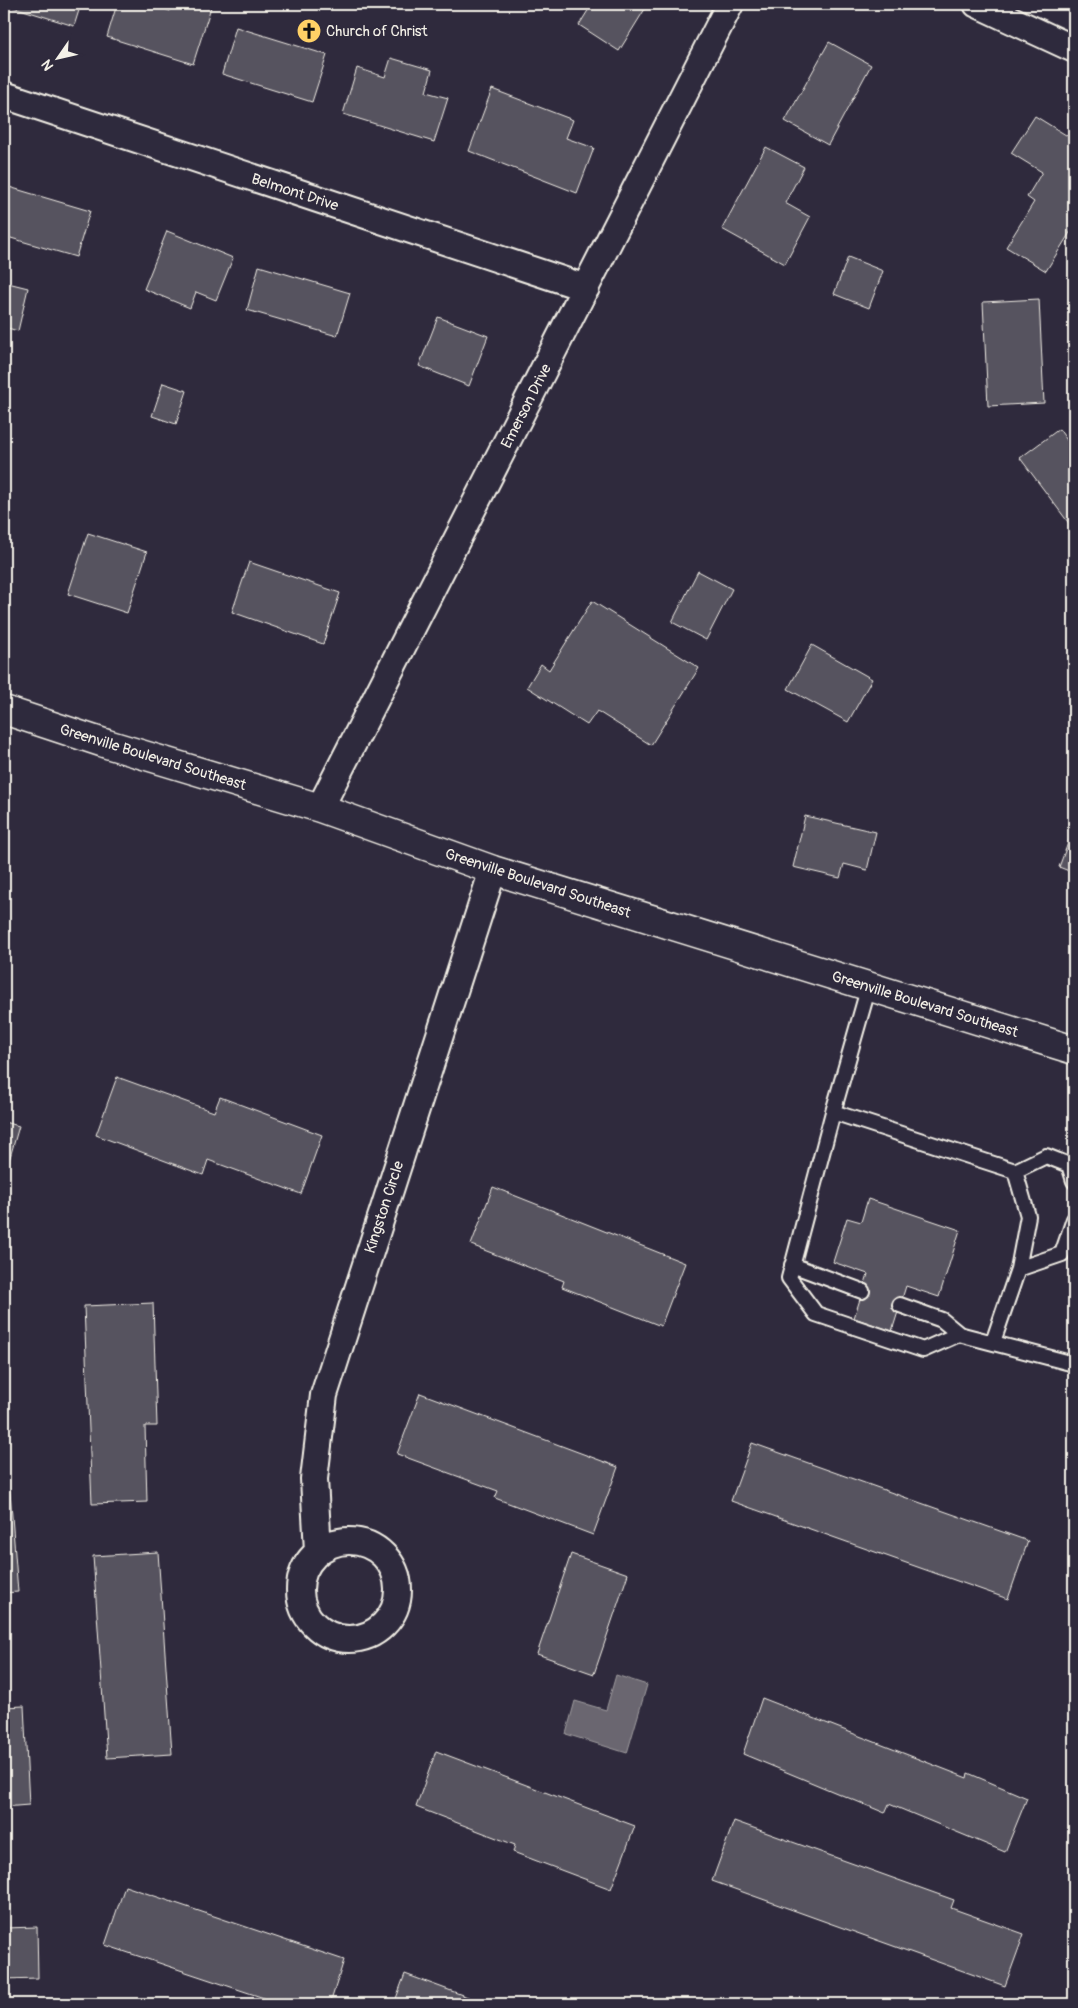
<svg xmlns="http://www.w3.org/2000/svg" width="1078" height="2008" font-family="Pangolin,sans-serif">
<rect width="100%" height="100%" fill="#2f2a3d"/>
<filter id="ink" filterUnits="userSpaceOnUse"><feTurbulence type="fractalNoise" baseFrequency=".02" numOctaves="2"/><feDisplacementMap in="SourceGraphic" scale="10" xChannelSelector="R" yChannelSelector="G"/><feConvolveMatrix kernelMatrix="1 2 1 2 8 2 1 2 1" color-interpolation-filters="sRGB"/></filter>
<g filter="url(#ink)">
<path fill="#6a6670" stroke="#a19ea0" d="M616,1675L647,1685L627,1753L566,1734L575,1701L606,1710Z"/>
<path fill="#56525f" stroke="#f4f1e8" d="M4,4H81L74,26Z
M117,4H149L170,11L173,4H212L193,64L107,37Z
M592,4H648L619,51L579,25Z
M236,27L327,55L312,102L222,74Z
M829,42L871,65L828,145L785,121Z
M391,58L432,70L426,92L448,98L434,142L343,114L357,68L385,77Z
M492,89L573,120L566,138L594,148L577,193L469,151Z
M1035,116L1074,140V226L1046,271L1006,247L1034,202L1027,197L1042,172L1011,153Z
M766,147L804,167L785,203L810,217L785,264L722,229Z
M9,187L90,211L76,257L4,236V205Z
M167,231L233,258L216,300L196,292L190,308L144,289Z
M848,257L883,271L869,308L834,294Z
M259,266L350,293L337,336L247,310Z
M4,282L28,288L18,331L4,327Z
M1039,299L1044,403L988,406L983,302Z
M438,317L488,336L469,386L419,366Z
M163,383L187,391L176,424L152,416Z
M1059,429L1074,450V530L1020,458Z
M88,533L147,552L127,613L68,594Z
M249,562L340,593L323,644L232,612Z
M698,571L732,589L706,640L672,622Z
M592,601L699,668L651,745L597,711L587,725L527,687L541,664L549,670Z
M812,645L872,679L848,722L788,689Z
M805,816L876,832L867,870L844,864L840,878L793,867Z
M1074,827V873L1059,867Z
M117,1077L214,1112L220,1097L322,1135L301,1194L208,1160L203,1175L96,1135Z
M4,1122L19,1126L4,1178Z
M493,1187L685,1263L661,1326L562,1287L564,1281L471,1245Z
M868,1199L960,1230L939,1297L906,1286L892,1331L854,1318L868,1274L833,1262L847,1218L861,1222Z
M153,1303L157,1426H145L147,1502L92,1504L84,1306Z
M4,1362L11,1428H4Z
M420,1393L618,1467L593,1535L495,1498L498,1491L397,1454Z
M752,1443L1028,1541L1008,1599L731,1501Z
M10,1491L18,1592L4,1593V1492Z
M158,1552L172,1754L107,1758L93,1556Z
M571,1554L628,1574L594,1674L537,1654Z
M762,1698L967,1778L968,1773L1027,1798L1005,1852L889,1804L885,1813L743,1754Z
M24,1706L29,1805L4,1807V1707Z
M436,1751L635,1826L611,1889L513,1852L515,1845L416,1807Z
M734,1821L954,1900L951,1908L1024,1934L1005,1986L712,1881Z
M125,1886L344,1960L330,2004H282L105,1945Z
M37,1927L38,1978L4,1979V1928Z
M405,1974L487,2004H394Z"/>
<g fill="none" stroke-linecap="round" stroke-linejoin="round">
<defs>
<path id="lane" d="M869,986L833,1112L789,1278L816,1314L923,1350L959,1334L1074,1364
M833,1112L1015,1171L1046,1156L1069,1165L1074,1181
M792,1265L862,1291
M1018,1269L1062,1254L1074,1219
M900,1305L942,1320L959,1334
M993,1342L1018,1269L1028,1216L1015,1171"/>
<path id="street" d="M977,4L1074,49
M4,95L586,288
M320,808L730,4
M300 1590a49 49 0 1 1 98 0a49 49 0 1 1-98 0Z
M318,1551L314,1479L324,1395L493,870"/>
<path id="highway" d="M4,710L107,744L320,808L493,870L1074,1050"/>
</defs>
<use href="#lane" stroke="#f4f1e8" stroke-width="18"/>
<use href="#street" stroke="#f4f1e8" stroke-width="30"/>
<use href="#highway" stroke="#f4f1e8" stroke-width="31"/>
<use href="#lane" stroke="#2f2a3d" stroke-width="14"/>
<use href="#street" stroke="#2f2a3d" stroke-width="26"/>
<use href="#highway" stroke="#2f2a3d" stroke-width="28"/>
</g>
</g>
<defs>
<symbol id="church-disc" viewBox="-11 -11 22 22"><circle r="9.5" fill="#ffd166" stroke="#2f2a3d"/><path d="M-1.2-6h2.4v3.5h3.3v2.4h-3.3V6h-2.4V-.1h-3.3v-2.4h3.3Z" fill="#111"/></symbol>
</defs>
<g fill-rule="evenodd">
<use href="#church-disc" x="295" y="17" width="28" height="28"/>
</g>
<g text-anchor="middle" stroke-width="4" stroke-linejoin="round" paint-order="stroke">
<g font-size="15" fill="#f4f1e8" stroke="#2f2a3d" text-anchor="start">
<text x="326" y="36">Church of Christ</text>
</g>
<g font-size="15" fill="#f4f1e8" stroke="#2f2a3d">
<text transform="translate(295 192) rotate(18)" y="5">Belmont Drive</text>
<text transform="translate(526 406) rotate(-63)" y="5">Emerson Drive</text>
<text transform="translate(153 757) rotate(17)" y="5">Greenville Boulevard Southeast</text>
<text transform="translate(538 883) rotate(18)" y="5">Greenville Boulevard Southeast</text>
<text transform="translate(925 1004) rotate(17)" y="5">Greenville Boulevard Southeast</text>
<text transform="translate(384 1207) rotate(-72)" y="5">Kingston Circle</text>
</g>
</g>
<rect width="1078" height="2008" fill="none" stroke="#2f2a3d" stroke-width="20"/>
<rect x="10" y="10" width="1058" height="1988" fill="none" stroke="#f4f1e8" stroke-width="2" filter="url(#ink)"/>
<g transform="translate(58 58) rotate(236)" stroke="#2f2a3d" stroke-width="4" paint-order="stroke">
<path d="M0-4L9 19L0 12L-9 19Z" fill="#f4f1e8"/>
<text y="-8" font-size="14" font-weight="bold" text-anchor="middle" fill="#f4f1e8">N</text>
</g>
</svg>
